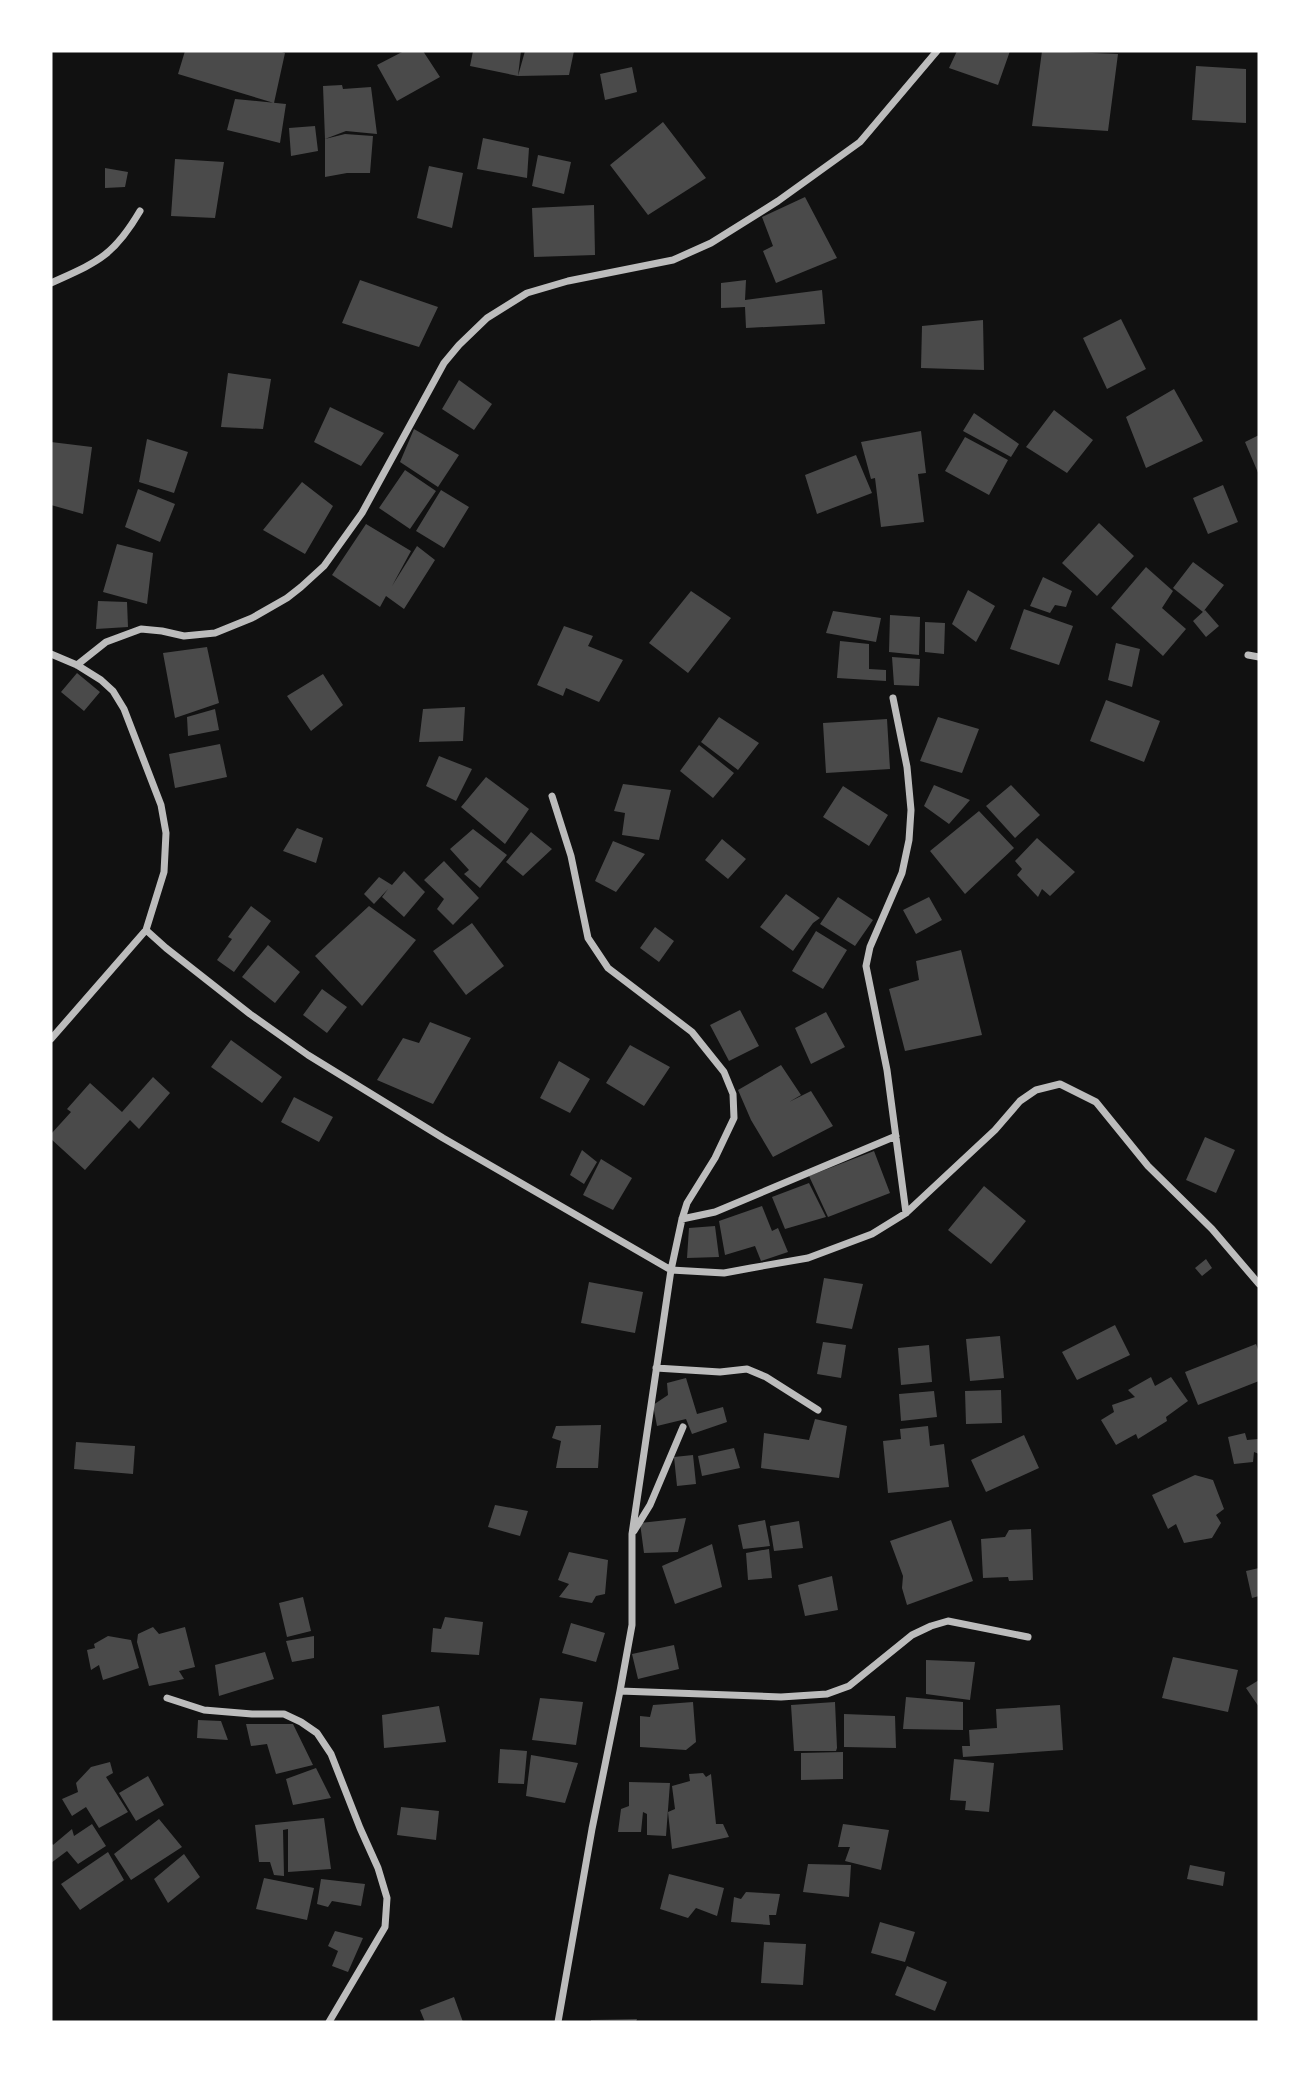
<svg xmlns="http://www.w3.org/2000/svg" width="1310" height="2073" font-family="'Archivo Narrow',sans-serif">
<rect width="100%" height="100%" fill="#111"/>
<path fill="#4a4a4a" d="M185,51H279L285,53L274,103L178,74Z
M404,51H423L440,77L397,101L377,65Z
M473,51H521L518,76L470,66Z
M525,51H574L569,75L518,76Z
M957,51H1010L998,85L949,68Z
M1042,51L1118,54L1108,131L1032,126Z
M1196,66L1246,69V123L1192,120Z
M632,67L637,92L605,100L600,74Z
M342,85L343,89L371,87L377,134L346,131L325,139L323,86Z
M235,99L286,104L280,143L227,130Z
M663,122L706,178L648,215L610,165Z
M315,126L318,151L291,156L289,128Z
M345,134L373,136L370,173H347L325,177V139Z
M483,138L529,148L527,178L477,169Z
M538,155L571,162L564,194L532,186Z
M175,159L224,162L215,218L171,216Z
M429,166L463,173L452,228L417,218Z
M105,168L128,172L125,187L105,188Z
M805,197L837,258L776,283L763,251L773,246L762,217Z
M594,205L595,255L534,257L532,208Z
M360,280L438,307L419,347L342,323Z
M746,280L745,300L822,290L825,324L746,328L745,307L721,308V283Z
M1121,319L1146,369L1107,389L1083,338Z
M983,320L984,370L921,368L922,326Z
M228,373L271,379L263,429L221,427Z
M459,380L492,404L474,430L442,409Z
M1174,389L1203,441L1146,468L1126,417Z
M330,407L384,433L361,466L314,442Z
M1054,410L1093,440L1067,473L1026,447Z
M974,413L1019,444L1011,457L963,431Z
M414,429L459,455L438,487L400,462Z
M921,431L926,473L918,474L924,522L881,527L875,478L871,479L861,442Z
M1259,435V475L1245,442Z
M965,437L1008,460L989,495L945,471Z
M147,439L188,452L174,493L139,482Z
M51,442L92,447L83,514L51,505Z
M856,455L872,493L817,514L805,475Z
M405,470L436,491L410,529L379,508Z
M302,482L333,506L305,554L263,530Z
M1223,485L1238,522L1208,534L1193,498Z
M138,489L175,504L160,542L125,527Z
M441,490L469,507L444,548L416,531Z
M1099,523L1134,556L1097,596L1062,563Z
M366,524L411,551L392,586L417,546L435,560L404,609L386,596L380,607L332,575Z
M117,544L153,553L147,604L103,592Z
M1193,562L1224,585L1203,612L1173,588Z
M1146,567L1173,591L1162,608L1186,629L1163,656L1111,608Z
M1043,577L1072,591L1066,607L1055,605L1050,613L1030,606Z
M968,590L995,606L976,642L952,624Z
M691,591L731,618L688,673L649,643Z
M98,601L127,602L128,627L96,629Z
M1024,609L1073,626L1059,665L1010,649Z
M1205,610L1219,626L1206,637L1193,621Z
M833,611L881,618L876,642L826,633Z
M890,615L920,617L919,655L889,652Z
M925,622L945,623L944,654L925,652Z
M564,626L593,636L588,646L623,660L599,702L566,688L563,696L537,685Z
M840,641L869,644V669L886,670V681L837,678Z
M1116,643L1140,649L1132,687L1108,680Z
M207,647L219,703L175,718L163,653Z
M892,657L920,659L919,686L894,685Z
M77,673L100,692L84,711L61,692Z
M323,674L343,705L311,731L287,696Z
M1106,700L1160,721L1144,762L1090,741Z
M465,707L463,741L419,742L423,709Z
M215,709L219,730L188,736L187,717Z
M719,717L759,743L738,770L701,742Z
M938,717L979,729L962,773L920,761Z
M887,719L890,769L826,773L823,723Z
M220,744L227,777L175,788L169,754Z
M699,745L734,773L713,798L680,771Z
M439,756L472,769L456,801L426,786Z
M486,777L529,809L505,844L461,807Z
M623,784L671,790L659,840L622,835L625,813L614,811Z
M934,785L970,800L949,824L924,806Z
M1011,785L1040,815L1015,838L986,806Z
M843,786L888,815L869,846L823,817Z
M979,811L1014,848L965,894L930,851Z
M297,828L323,838L316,863L283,851Z
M473,829L507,855L480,888L464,874L469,870L450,849Z
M531,832L552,849L523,876L506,862Z
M1037,838L1075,872L1050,896L1042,889L1038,897L1017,875L1022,869L1015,861Z
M722,839L746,859L728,879L705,860Z
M613,841L645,854L616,892L595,881Z
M444,861L479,898L453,925L437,909L444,899L424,880Z
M404,871L425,892L404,917L382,897L388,889L374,904L364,894L379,877L392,885Z
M786,894L820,918L813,923L793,951L760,927Z
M838,897L873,920L855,946L820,924Z
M929,897L942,920L916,934L903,910Z
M251,906L271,921L234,972L217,960L232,939L228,937Z
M369,906L416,940L362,1006L315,956Z
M472,923L504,966L466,995L433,951Z
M655,927L674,941L659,962L640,948Z
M816,931L847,950L823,989L792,971Z
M268,945L300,972L275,1003L242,977Z
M961,950L982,1035L905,1051L889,989L919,980L916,961Z
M322,989L347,1007L327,1033L303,1015Z
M740,1010L759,1046L729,1061L710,1025Z
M826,1012L845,1047L811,1064L795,1028Z
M430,1022L471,1038L433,1104L377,1080L403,1038L419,1043Z
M231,1040L282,1077L262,1103L211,1067Z
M630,1045L670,1067L644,1106L606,1083Z
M559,1061L590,1079L570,1113L540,1098Z
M781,1065L801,1095L789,1102L811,1091L833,1126L773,1157L751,1120L738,1090Z
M153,1077L170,1093L139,1129L130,1120L85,1170L51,1139V1134L71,1112L67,1109L90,1083L122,1112Z
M294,1097L333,1117L319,1142L281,1122Z
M1205,1137L1235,1150L1216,1193L1186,1180Z
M582,1150L597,1162L584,1184L570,1175Z
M874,1151L890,1193L828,1217L809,1176Z
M601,1159L632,1178L613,1210L583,1195Z
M809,1183L826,1217L785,1229L772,1197Z
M984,1186L1026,1221L991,1264L948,1230Z
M762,1206L772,1231L778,1228L788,1252L761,1261L755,1246L725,1255L719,1221Z
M715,1226L719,1257L687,1258L689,1228Z
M1206,1259L1212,1268L1202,1276L1195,1268Z
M824,1278L863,1284L852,1329L816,1323Z
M589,1282L643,1292L635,1333L581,1323Z
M1115,1325L1130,1355L1077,1380L1062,1352Z
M1000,1336L1004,1378L970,1381L966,1339Z
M823,1342L846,1345L841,1378L817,1374Z
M1256,1344L1259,1352V1381L1198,1405L1185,1372Z
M929,1345L932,1382L901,1385L898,1348Z
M1151,1377L1155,1386L1171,1377L1188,1401L1166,1417L1167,1421L1138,1439L1136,1434L1116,1445L1101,1420L1114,1412L1112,1405L1135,1397L1128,1390Z
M686,1378L697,1414L723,1407L727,1422L692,1434L686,1419L657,1426L653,1405L668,1395L667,1383Z
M1001,1390L1002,1423L966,1424L965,1391Z
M934,1391L937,1417L901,1421L899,1394Z
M815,1419L847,1426L839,1478L761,1468L764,1433L809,1440Z
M601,1425L598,1468H556L561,1441L552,1438L556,1426Z
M928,1426L930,1446L944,1444L949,1487L888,1493L883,1441L901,1439L900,1429Z
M1245,1433L1247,1440L1258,1439L1259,1454L1254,1452L1253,1462L1234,1464L1228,1437Z
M1024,1435L1039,1468L986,1492L971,1460Z
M76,1442L135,1446L133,1474L74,1469Z
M734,1448L740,1468L702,1476L698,1456Z
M693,1455L696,1484L677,1486L674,1457Z
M1195,1475L1213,1480L1224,1509L1216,1515L1221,1523L1212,1538L1184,1543L1176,1524L1168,1529L1152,1495Z
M495,1505L528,1511L520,1536L488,1527Z
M686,1518L678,1552L644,1553L640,1523Z
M765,1520L770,1546L743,1549L738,1525Z
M951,1520L973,1581L907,1605L902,1588L903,1576L890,1541Z
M799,1521L803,1548L774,1551L770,1526Z
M1031,1529L1033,1580L1009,1581L1008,1577L983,1578L981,1539L1005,1537L1009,1530Z
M712,1544L722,1587L675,1604L662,1566Z
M769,1549L772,1578L748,1580L746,1553Z
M569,1552L608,1560L605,1594L596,1596L592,1603L559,1597L569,1584L558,1580Z
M1259,1568V1596L1252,1598L1246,1571Z
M832,1576L838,1610L805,1616L798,1585Z
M303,1597L311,1631L287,1637L279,1603Z
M445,1617L483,1622L479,1655L431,1652L433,1628L441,1629Z
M571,1623L605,1633L596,1662L562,1653Z
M153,1627L159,1634L185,1627L195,1667L179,1671L184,1679L149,1686L137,1642L138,1634Z
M108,1636L131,1640L139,1668L103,1680L99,1665L91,1670L87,1650L95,1648L94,1644Z
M314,1636V1658L292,1662L286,1641Z
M674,1645L679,1669L638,1679L632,1654Z
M265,1652L274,1679L219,1696L215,1665Z
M1173,1657L1238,1670L1228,1712L1162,1698Z
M926,1660L975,1662L970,1700L926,1694Z
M1259,1680V1707L1246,1688Z
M906,1697L963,1702V1730L903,1729Z
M540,1698L583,1702L576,1745L532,1740Z
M693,1702L696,1742L686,1750L640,1747V1716L650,1717L653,1705Z
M835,1702L837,1748L836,1751H794L791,1705Z
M1060,1705L1063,1750L963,1757L962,1746H970L969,1730L997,1728L996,1709Z
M439,1706L446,1742L384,1748L382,1715Z
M844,1714L895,1716L896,1748L844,1747Z
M198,1720L221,1721L228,1740L197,1738Z
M246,1724H293L313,1765L276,1774L267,1744L251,1746Z
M500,1749L527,1751L524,1784L498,1783Z
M843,1752V1779L801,1780V1753Z
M531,1755L578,1763L565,1803L526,1796Z
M954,1759L994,1763L989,1812L965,1810L966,1801L950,1800Z
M110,1762L113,1773L106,1777L128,1812L99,1828L86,1807L72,1816L62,1799L78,1792L76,1783L91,1767Z
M316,1768L331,1798L293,1805L286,1779Z
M703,1773L706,1777L711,1774L716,1824H723L729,1837L672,1849L668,1812L675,1809L672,1786L690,1781L689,1774Z
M148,1776L164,1805L136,1821L119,1793Z
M629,1782L670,1783L666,1836L647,1835V1814L643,1812L641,1832H618L621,1809L629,1806Z
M401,1807L439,1811L436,1840L397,1835Z
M324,1818L331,1869L288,1872V1829L283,1830L284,1876L274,1875L270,1862H259L255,1825Z
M159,1819L182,1847L131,1880L114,1854Z
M92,1824L106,1846L78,1864L67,1851L51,1863V1842L53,1845L72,1829L74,1836Z
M843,1824L889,1830L881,1870L845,1861L850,1847H838Z
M108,1852L124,1880L80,1910L61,1884Z
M184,1854L200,1877L168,1903L154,1879Z
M808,1864L851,1865L849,1897L803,1892Z
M1190,1865L1225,1872L1223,1886L1187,1879Z
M669,1874L724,1888L717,1916L696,1908L688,1918L660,1909Z
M264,1878L314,1888L307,1920L256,1909Z
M321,1879L365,1884L361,1906L332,1901L328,1907L317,1904Z
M746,1892L780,1894L776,1915H769L770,1925L731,1922L734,1897L741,1899Z
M880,1922L915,1932L905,1962L871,1953Z
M335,1931L363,1938L348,1972L332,1966L338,1951L328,1946Z
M764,1942L806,1944L803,1985L761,1983Z
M907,1966L947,1982L935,2011L895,1995Z
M454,1997L463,2022H425L420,2010Z
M637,2019L636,2022H591V2020Z"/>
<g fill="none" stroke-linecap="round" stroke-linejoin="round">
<path stroke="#bcbcbc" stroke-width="7" d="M51,283C97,262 113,257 140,211
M51,654L77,665L101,680L113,691L124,709L161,805L166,833L164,872L146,930
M1248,655L1259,657
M77,665L106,642L141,629L162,631L184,636L215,633L252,618L287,598L301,587L324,566L362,513L444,363L459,345L487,318L527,293L568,281L673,260L711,243L778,201L860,142L937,51
M893,698L907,767L911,810L909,840L902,873L870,947L866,966L887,1070L906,1213
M552,796L571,856L588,938L608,968L692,1032L724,1072L733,1094L734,1118L715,1158L687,1203L682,1219L671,1270L632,1534V1625L620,1691L592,1829L558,2022
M51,1039L146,930L166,948L250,1014L308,1055L443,1138L671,1270L724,1273L751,1268L808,1258L872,1234L906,1213L995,1130L1020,1101L1036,1090L1060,1084L1096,1102L1148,1166L1212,1229L1259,1284
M682,1219L715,1212L896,1136
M656,1368L720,1372L747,1369L766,1377L818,1410
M634,1531L650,1505L683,1427
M620,1691L781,1697L827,1694L849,1686L912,1635L931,1626L948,1621L1028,1637
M167,1698L204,1710L252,1714H284L301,1722L317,1733L331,1754L360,1828L378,1868L387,1898L385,1927L329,2022"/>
</g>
<rect width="1310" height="2073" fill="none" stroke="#ffffff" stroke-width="105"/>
</svg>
